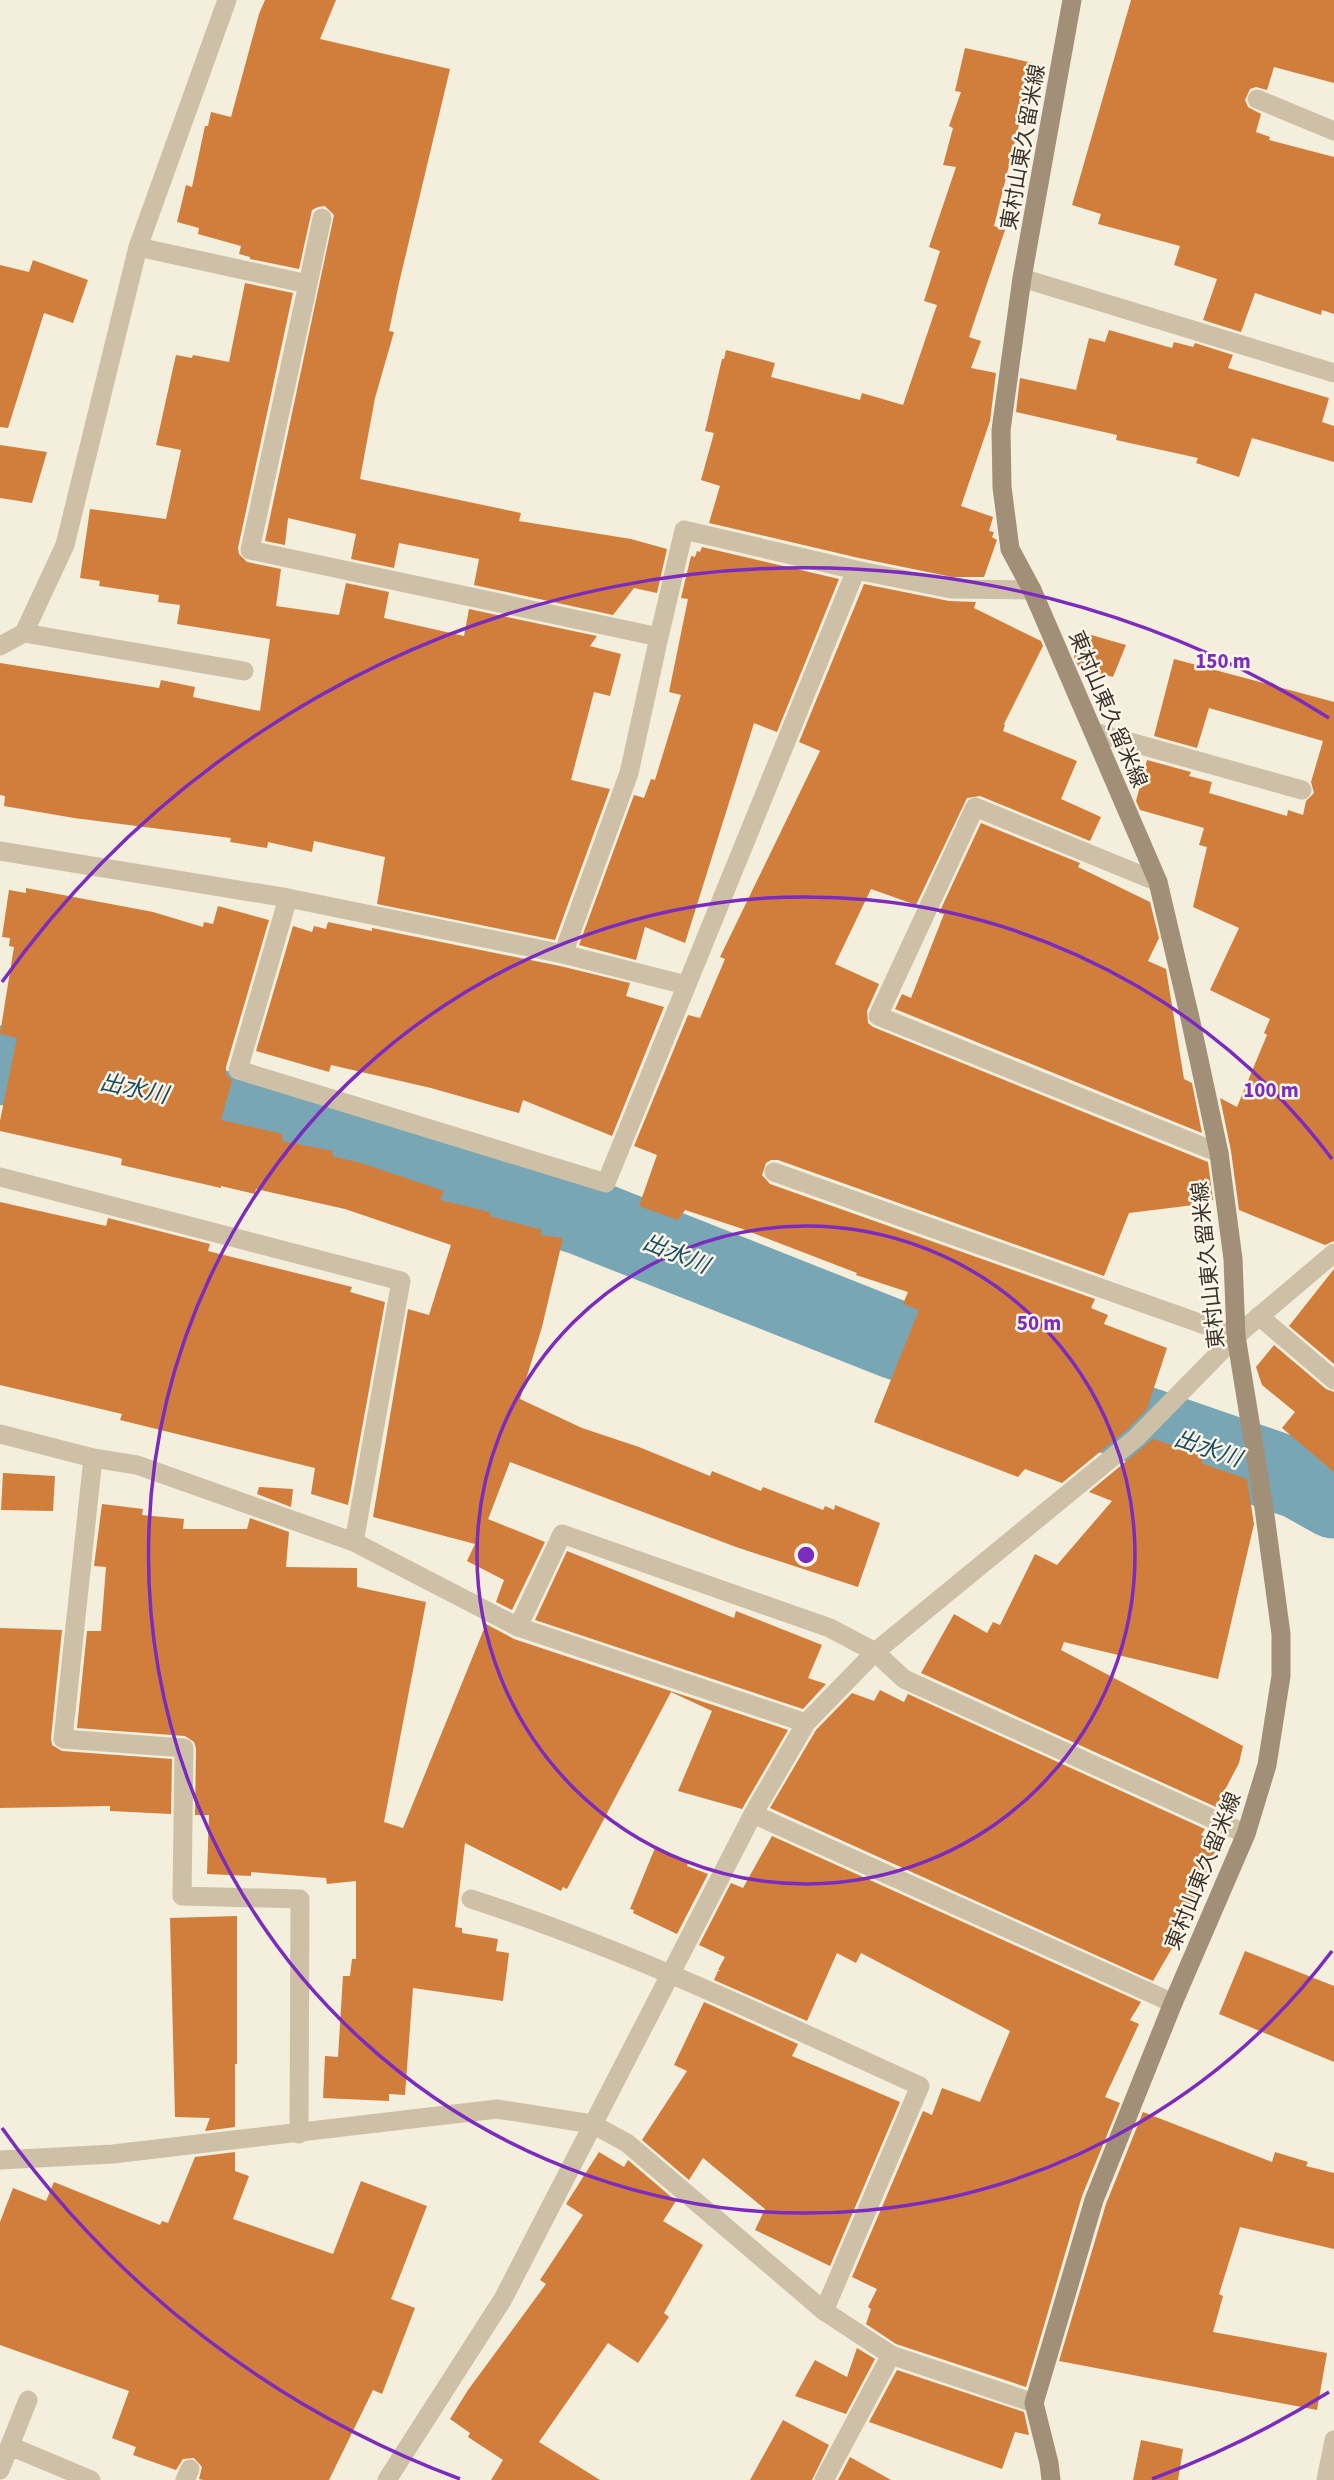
<svg xmlns="http://www.w3.org/2000/svg" width="1334" height="2480" font-family="'Source Sans 3','Noto Sans JP',sans-serif">
<rect width="100%" height="100%" fill="#f4eedc"/>
<g fill="none" stroke-linecap="round" stroke-linejoin="round">
<path stroke="#78a6b4" stroke-width="79" d="M0,1065L135,1085L580,1215L896,1340L1300,1480L1334,1499"/>
</g>
<path fill="#d17e3d" d="M265,0H336L320,39L450,69L399,283L389,331L394,332L375,398L360,479L521,513L519,521L631,539L667,549L657,593L634,588L613,615L474,585L479,559L399,543L394,568L351,559L356,534L288,518L285,545L265,541L334,215L325,206L318,207L312,210L299,269L250,259V257L239,254L241,246L198,234L199,228L177,222L186,185L192,187L205,126H208L211,112L231,117L259,14Z
M1131,0H1334V83L1274,67L1267,90L1256,87L1250,89L1245,100L1248,107L1261,114L1256,132L1270,137L1269,140L1334,157V314L1322,310L1321,315L1255,293L1241,332L1203,320L1217,279L1174,265L1180,246L1098,224L1101,214L1072,205Z
M965,48L1038,64L1029,106L1024,105L994,226L1005,230L969,337L981,341L971,368L996,373L990,421L961,506L993,517L989,531L994,532L992,537L997,540L984,577H952L859,558L709,523L720,486L701,480L714,433L705,431L722,359H724L726,350L775,363L771,377L860,400L862,393L903,405L937,305L924,301L940,251L929,247L956,167L943,165L953,128L949,126L961,92L955,91Z
M33,260L88,280L73,323L44,313L8,428L0,427V265L29,272Z
M245,283L293,293L238,548L239,554L247,562L281,569L276,606L339,615L346,583L389,592L384,618L464,636L469,609L597,636L590,646L621,654L610,696L594,692L571,780L610,789L555,940L377,904L385,857L314,841L312,852L268,842L267,848L230,842L231,838L74,818L4,806L5,796L0,795V663L159,688L161,680L195,687L193,697L260,711L270,639L177,624L180,605L158,602L159,595L99,586L100,581L80,578L90,509L166,519L181,450L156,445L176,355L192,358L193,355L229,362Z
M1109,330L1172,348L1174,342L1193,347L1195,343L1233,355L1228,368L1329,398L1322,422L1334,426V462L1252,438L1239,477L1196,463L1198,458L1116,440L1117,435L1016,412L1020,378L1076,390L1089,338L1105,342Z
M0,445L47,452L32,503L0,498Z
M702,547L839,579L777,732L754,723L685,943L645,927L636,960L579,945L634,795L644,798L651,779L655,780L681,695L669,692L688,599L681,598L691,556L695,557L697,551L700,552Z
M864,584L949,601L976,602L974,608L1041,641L1043,646L1004,724L1005,725L1003,731L1077,761L1061,799L1101,817L1090,841L980,796L967,798L916,905L871,889L835,964L879,984L867,1011L868,1023L873,1027L1208,1162L1213,1200L1201,1195L1202,1204L1129,1213L1104,1276L778,1160H771L766,1163L762,1175L770,1184L1095,1299L1091,1308L1108,1315L1104,1324L1167,1348L1147,1409L1128,1429L1062,1483L1025,1469L1018,1477L874,1422L919,1310L903,1304L908,1292L856,1275L857,1273L740,1228L685,1210L678,1220L639,1206L657,1155L634,1146L688,1015L700,1018L725,959L720,957L820,751L799,742Z
M1081,632L1126,645L1113,677L1079,668L1074,657Z
M1174,659L1334,702V1241L1325,1245L1239,1210L1231,1151L1220,1098L1237,1107L1267,1035L1264,1033L1270,1019L1210,990L1239,928L1193,907L1207,847L1199,845L1204,828L1140,810L1136,801L1147,760L1191,772L1189,776L1212,782L1209,793L1287,816L1288,810L1303,815L1306,801L1314,793L1311,782L1323,741L1209,708L1197,748L1154,736Z
M981,823L1080,863L1078,867L1150,902L1159,938L1148,961L1166,969L1184,1079L1192,1083L1202,1133L895,1009L902,994L911,998L944,914L939,913Z
M26,888L153,912L203,927L204,922L213,924L218,906L269,920L226,1067V1074L232,1081L221,1120L283,1134L282,1141L333,1151L332,1156L361,1163L444,1191L440,1200L490,1212V1216L542,1230L540,1235L563,1238L542,1327L520,1399L582,1428L639,1447L710,1476L712,1471L761,1491L763,1487L823,1510L825,1506L834,1510L835,1505L880,1523L858,1587L736,1547L510,1462L487,1522L488,1519L545,1542L512,1610L496,1602L504,1580L467,1561L475,1544L373,1517L408,1309L429,1315L451,1245L345,1209L256,1189L255,1194L221,1186V1188L121,1165L122,1159L120,1158L0,1131V1121L17,1038L0,1034L14,947L9,946L10,938L2,937L9,890L26,893Z
M328,922L372,931V928L560,966L630,983L626,996L664,1007L612,1136L523,1100L519,1113L431,1088L331,1065L329,1072L256,1051L293,926L312,932L314,926L326,929Z
M0,1202L106,1226L108,1218L210,1244L208,1251L352,1287L350,1292L385,1302L348,1505L311,1494L315,1468L120,1420L122,1414L0,1385Z
M1334,1269V1364L1289,1326Z
M1274,1345L1326,1389L1334,1392V1472L1282,1428L1295,1412L1262,1385L1256,1367Z
M1153,1439L1204,1455L1201,1463L1247,1479L1254,1524L1218,1679L1064,1642L1061,1650L1243,1746L1239,1763L1216,1807L921,1673L954,1614L987,1633L993,1622L1000,1625L1035,1554L1057,1565L1112,1501L1089,1492Z
M3,1473L55,1476L53,1511L1,1510Z
M259,1487L293,1489L291,1507L257,1494Z
M102,1504L143,1509L142,1515L184,1519L183,1529H247L250,1518L289,1532L286,1567L357,1568V1587L426,1602L384,1822L403,1828L486,1624L514,1639L788,1730L742,1809L678,1791L712,1711L671,1692L567,1889L563,1887L561,1891L465,1843L455,1927L462,1928V1933L498,1939L496,1951L509,1953L503,2001L413,1988L405,2095L389,2094V2101L323,2098L325,2056L338,2057L343,1976H350L352,1959H356V1881L327,1884L326,1878L251,1872V1876L207,1874L209,1815H195L196,1748L194,1742L185,1736L77,1728L87,1631H101L106,1567L94,1566Z
M567,1551L734,1618L736,1611L822,1645L808,1678L826,1684L803,1709L535,1620Z
M0,1628L62,1630L51,1738L52,1745L62,1751L172,1759L171,1814L110,1811V1806L0,1808Z
M880,1690L904,1702L908,1694L1205,1829L1201,1835L1210,1839L1205,1848L1215,1852L1186,1917L1189,1919L1153,1981L770,1808L816,1730L852,1693L874,1701Z
M772,1836L1141,2002L1130,2020L1139,2024L1105,2097L1120,2103L1082,2196L1026,2387L896,2344L866,2324L871,2309L868,2307L877,2289L852,2277L923,2111L932,2115L942,2088L980,2102L1010,2031L861,1953L856,1963L837,1953L807,2021L714,1980L718,1971H721L718,1970L725,1957L699,1945L731,1883L743,1888Z
M655,1848L688,1862L687,1866L708,1874L677,1934L633,1913L634,1910L630,1909Z
M237,1916V2064H235V2127L205,2131L210,2118L175,2117L170,1918Z
M1245,1951L1334,1986V2062L1219,2014Z
M704,2002L798,2044L792,2056L900,2102L830,2266L755,2230L765,2209L703,2158L689,2180L642,2140L687,2071L674,2065Z
M1143,2112L1272,2162L1275,2152L1308,2162L1306,2166L1334,2173V2249L1240,2227L1219,2294L1223,2296L1213,2332L1327,2353L1317,2410L1059,2361L1106,2204Z
M235,2152V2171L249,2176L233,2219L333,2254L361,2181L427,2206L391,2299L415,2308L382,2394L373,2390L329,2480H203L199,2479L202,2467L194,2458L183,2459L176,2470L133,2455L136,2447L112,2438L129,2391L0,2345V2222L13,2188L46,2201L54,2182L160,2225L162,2221L168,2223L195,2157Z
M599,2152L624,2167L628,2160L676,2201L663,2221L703,2245L664,2313L669,2317L638,2363L608,2343L539,2442L600,2480H491L503,2460L468,2437L470,2433L450,2419L468,2390L546,2284L540,2280L583,2215L566,2204Z
M857,2348L875,2359L846,2414L795,2396L815,2360L847,2377Z
M897,2370L1024,2412L1029,2435L1015,2432L1002,2469L869,2422Z
M783,2420L829,2445L812,2480H750Z
M1141,2440L1183,2449L1178,2480H1133Z
M850,2457L891,2480H838Z"/>
<g fill="none" stroke-linecap="round" stroke-linejoin="round">
<path stroke="#cec0a6" stroke-width="19" d="M24,633L244,671
M1158,882L975,807L878,1016L1219,1153
M774,1172L1236,1336
M1259,1316L1334,1380
M824,2480L891,2355
M1326,2480L1334,2440"/>
<path stroke="#cec0a6" stroke-width="19" d="M1257,99L1334,131
M138,247L308,284L250,550L659,637L684,530L856,570L951,589L1032,590
M1022,278L1334,373
M308,284L322,218
M0,646L24,633L65,545L138,247L227,0
M1094,732L1302,790
M0,851L288,898L563,954L686,985
M288,898L238,1070L606,1183L856,570
M563,954L629,773L659,637
M0,1177L401,1281L354,1542
M0,1434L93,1458L137,1465L354,1542L518,1627L806,1723
M93,1458L63,1739L184,1748L182,1896L300,1899L299,2134
M518,1627L562,1534L830,1628L875,1652L904,1679L1246,1834
M753,1814L1173,2003
M471,1899C626,1949 772,2019 920,2086L824,2311
M0,2160L113,2154L497,2109L592,2124L627,2143L824,2311L891,2355L1034,2403
M10,2446L91,2480
M0,2470L28,2400
M185,2480L190,2469
M387,2480L503,2299L753,1814L806,1723L875,1652L1136,1438L1236,1336L1334,1253"/>
<path stroke="#a28f77" stroke-width="19" d="M1051,2480L1049,2463L1034,2403L1094,2200L1173,2003L1246,1834L1267,1765L1281,1676V1634L1264,1508L1236,1336L1233,1259L1219,1153L1190,1018L1158,882L1032,590L1010,549L1002,487L1001,430L1022,278L1072,0"/>
</g>
<g fill="none" stroke="#7b2cbf" stroke-width="3.5">
<circle cx="806" cy="1555" r="329"/>
<path d="M1332 1951A658 658 0 1 1 1332 1159"/>
<path d="M1329 2392A987 987 0 0 1 1152 2479M460 2479A987 987 0 0 1 2 2128M2 982A987 987 0 0 1 1329 718"/>
</g>
<g text-anchor="middle" stroke-width="5" stroke-linejoin="round" paint-order="stroke">
<g font-size="21" fill="#393128" stroke="#fbf6e9">
<text transform="translate(1023 147) rotate(-80)" y="7">東村山東久留米線</text>
<text transform="translate(1108 709) rotate(67)" y="7">東村山東久留米線</text>
<text transform="translate(1208 1265) rotate(-96)" y="7">東村山東久留米線</text>
<text transform="translate(1203 1871) rotate(-68)" y="7">東村山東久留米線</text>
</g>
<g font-size="23" font-style="italic" fill="#194d5f" stroke="#fbf6e9">
<text transform="translate(134 1088) rotate(12)" y="8">出水川</text>
<text transform="translate(676 1253) rotate(22)" y="8">出水川</text>
<text transform="translate(1208 1448) rotate(19)" y="8">出水川</text>
</g>
</g>
<circle cx="806" cy="1555" r="10" fill="#7b2cbf" stroke="#fbf6e9" stroke-width="3.5"/>
<g font-size="21" text-anchor="middle" font-weight="bold" fill="#7b2cbf" stroke="#fbf6e9" stroke-width="5" stroke-linejoin="round" paint-order="stroke">
<text x="1223" y="668">150 m</text>
<text x="1271" y="1097">100 m</text>
<text x="1039" y="1330">50 m</text>
</g>
</svg>
